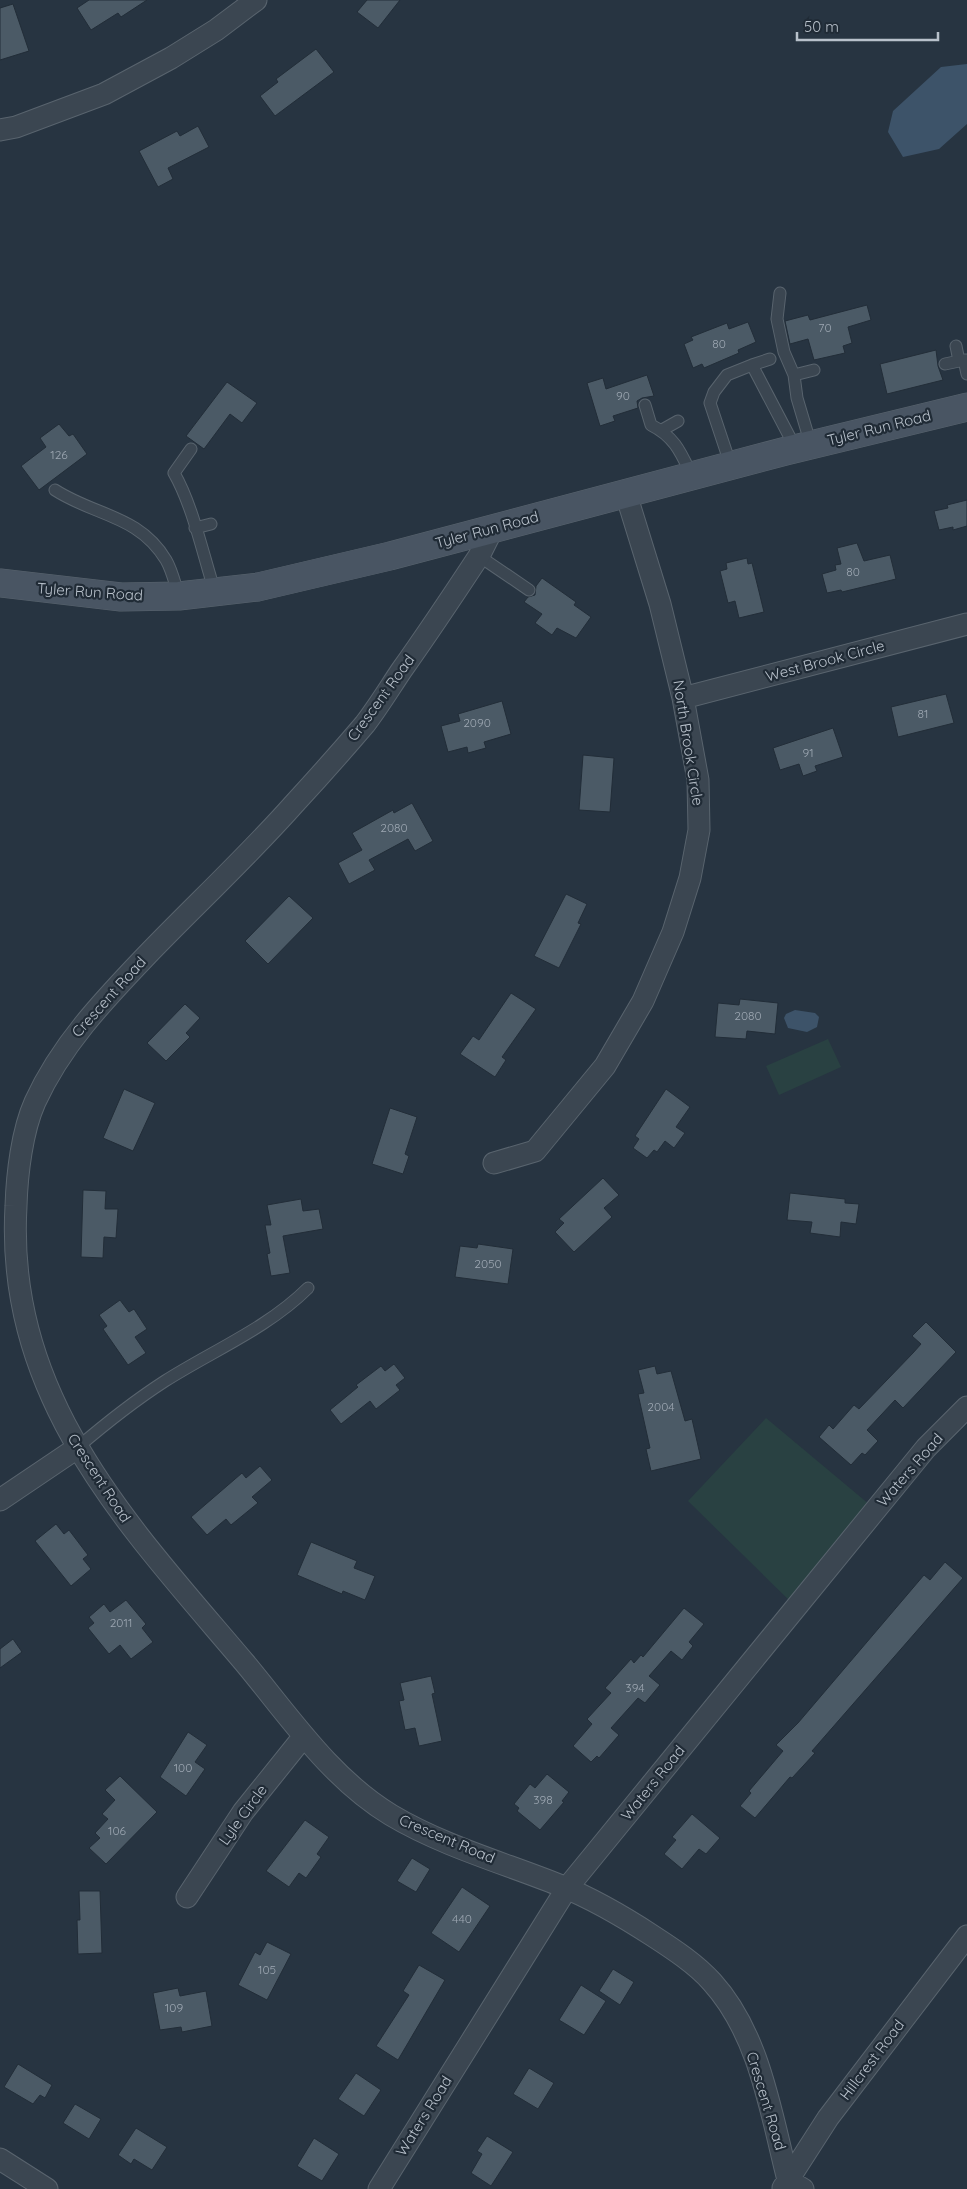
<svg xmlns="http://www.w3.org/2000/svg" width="967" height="2189" font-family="Quicksand,sans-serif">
<rect width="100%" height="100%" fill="#273441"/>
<path fill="#294142" d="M828,1039L841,1067L779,1095L766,1066Z
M766,1418L882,1515L796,1607L688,1501Z"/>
<path fill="#3d5369" d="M967,64V124L939,149L903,157L888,132L893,111L941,67Z
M795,1010L815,1013L819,1017L817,1027L807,1032L788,1028L784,1018L786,1014Z"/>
<path fill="#4b5a66" stroke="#222d38" d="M89,0H147L121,17L118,13L91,30L77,8Z
M367,0H400L378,28L357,12Z
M13,4L29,51L0,60V8Z
M316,49L334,72L275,116L260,96L278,82L276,79Z
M198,126L209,147L168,168L173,179L158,187L139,151L177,131L180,136Z
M867,305L871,320L848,327L852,343L843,346L845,353L814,360L808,339L790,344L785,321L808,315L810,320Z
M748,322L756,342L738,350L739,353L704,368L702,364L693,368L684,344L693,340L691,337L727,323L729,329Z
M936,350L938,366L943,380L887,394L880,364Z
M647,375L654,396L642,398L637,401L638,408L613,416L615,421L600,426L587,383L603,378L606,389Z
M227,382L257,403L242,423L230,414L204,449L186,436Z
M59,424L69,436L73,434L87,454L39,490L21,466L46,447L40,438Z
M967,500V526L953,530V527L939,530L934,511L948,508L947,505Z
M857,543L864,561L890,555L896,579L842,592L841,590L827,593L822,574L836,570L835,565L841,564L837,548Z
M747,558L748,564L752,563L764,612L739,618L735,601L728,603L720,571L727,569L726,563Z
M542,578L576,602L574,605L591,617L576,638L557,628L552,635L535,623L542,614L524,602L528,597L535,595L536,586Z
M946,694L954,723L898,737L891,707Z
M502,701L511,734L484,742L486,748L468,753L467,747L448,752L441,726L460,721L458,714Z
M833,728L843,757L815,766L817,771L803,776L799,764L780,770L773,748Z
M583,755L614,758L610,812L579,810Z
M412,803L433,841L415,851L408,839L369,860L375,870L349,884L338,863L362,850L352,833L393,810L394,813Z
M566,894L587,904L578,923L581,924L559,968L534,956Z
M289,896L313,918L268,964L245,941Z
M511,993L536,1009L502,1057L506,1060L495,1077L460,1054L473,1036L479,1040Z
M740,999L778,1003L775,1034L747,1031L746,1039L715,1037L718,1003L739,1005Z
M185,1004L200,1018L186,1033L190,1037L166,1061L147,1043Z
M124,1089L155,1103L133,1151L103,1138Z
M666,1089L690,1107L676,1127L685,1133L674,1148L665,1141L657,1152L654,1150L647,1158L633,1148L639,1139L635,1136Z
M390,1108L417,1117L405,1154L409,1156L403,1174L372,1164Z
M603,1178L619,1195L604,1208L612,1217L574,1252L555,1232L564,1223L559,1219Z
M83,1190L106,1191L105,1209H118L116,1238L104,1237L103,1258L81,1257Z
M790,1193L845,1199V1203L859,1204L856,1224L841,1222L840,1237L810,1233L812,1222L787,1220Z
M301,1199L303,1211L319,1209L323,1229L283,1236L290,1273L271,1276L267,1254L270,1253L265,1225H271L267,1205Z
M478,1244L513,1249L508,1284L455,1277L460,1246L477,1248Z
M120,1300L129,1312L134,1309L147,1329L135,1337L146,1353L128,1365L103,1329L107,1326L99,1315Z
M926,1322L956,1352L903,1408L895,1400L867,1430L878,1441L865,1455L862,1453L851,1465L819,1437L829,1425L833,1429L854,1405L859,1409L913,1353L921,1344L912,1336Z
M394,1364L405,1378L396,1385L400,1390L376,1409L370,1401L341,1424L330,1410L358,1387L356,1385L381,1366L385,1371Z
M655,1366L657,1374L671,1371L685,1421L692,1419L701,1459L651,1471L646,1449L650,1448L638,1394L644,1393L638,1370Z
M260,1466L272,1480L252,1497L258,1503L231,1525L226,1519L207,1535L191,1517L242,1473L246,1478Z
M56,1524L64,1534L69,1530L88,1555L83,1559L91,1569L71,1586L35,1541Z
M311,1542L357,1561L354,1568L375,1576L365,1600L343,1591L342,1594L297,1575Z
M945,1562L963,1578L812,1751L815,1753L792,1778L790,1777L755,1818L740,1806L751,1793L749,1791L783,1751L776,1745L798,1723L924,1575L930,1580Z
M126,1600L146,1624L142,1628L153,1642L131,1659L120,1645L109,1654L88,1628L94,1623L89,1617L104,1604L110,1612Z
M684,1608L704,1624L689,1642L693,1646L682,1660L671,1651L649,1676L660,1685L645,1703L638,1698L611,1728L619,1735L599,1758L597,1756L591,1762L573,1746L592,1724L587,1719L611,1693L605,1688L631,1659L634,1663L641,1655L643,1657Z
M13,1639L22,1652L0,1668V1649Z
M431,1676L435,1693L432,1694L442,1741L419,1746L415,1728L405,1730L399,1701L404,1700L400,1683Z
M188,1732L207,1745L195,1762L205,1769L186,1796L160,1777Z
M547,1774L569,1792L562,1801L564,1802L540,1830L517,1811L519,1808L514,1804L530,1784L535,1788Z
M120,1776L157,1812L106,1864L89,1848L100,1838L95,1833L108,1819L102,1814L115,1800L105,1790Z
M692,1814L720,1838L706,1854L699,1849L682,1869L664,1854L676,1840L672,1837Z
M305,1820L329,1837L317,1854L321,1857L306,1878L299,1873L289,1887L266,1871Z
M412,1858L430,1869L416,1892L397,1881Z
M462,1887L490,1906L459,1952L431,1933Z
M79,1891H100L102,1953L78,1954L77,1920H80Z
M267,1942L291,1954L267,2000L238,1985L255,1952L260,1955Z
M419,1965L445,1980L398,2060L376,2046L409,1995L403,1991Z
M613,1969L634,1982L620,2005L599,1991Z
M581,1985L606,2001L584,2035L559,2020Z
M178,1988L180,1996L206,1991L212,2026L182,2032L181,2027L160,2030L153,1993Z
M18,2064L52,2085L45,2098L40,2095L33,2104L4,2087Z
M529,2068L554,2083L538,2109L513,2094Z
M356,2073L381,2090L364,2116L338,2099Z
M75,2104L101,2119L89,2139L63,2123Z
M136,2128L167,2147L152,2170L134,2159L131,2164L118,2155Z
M487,2136L513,2152L491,2186L471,2173L482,2154L477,2151Z
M314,2138L339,2154L322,2181L297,2166Z"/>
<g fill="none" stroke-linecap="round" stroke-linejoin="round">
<defs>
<path id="lane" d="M780,293L777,319L784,352L794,375L797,398L811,445
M956,346L959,361
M967,360H964L967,374
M945,364L964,360
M752,365L770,359
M794,375L814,370
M645,405L651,425C675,437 681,453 692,476
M662,430L678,421
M191,449L174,473C193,506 203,555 215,592
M731,466L710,403L714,392L727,375L752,365L796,449
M55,490C95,516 139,515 166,560C172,570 175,584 179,596
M195,528L211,524
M479,556L529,590
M77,1448C105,1424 134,1401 165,1381C212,1351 268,1328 308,1288"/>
<path id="street" d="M0,130L16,127L104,94L171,58L216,30L256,0
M493,528L479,556C454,594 428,633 401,671C389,689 378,707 365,724C342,751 318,778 294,804C247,857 194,906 145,957C103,1001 61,1045 35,1102C22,1131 17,1174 16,1206C5,1399 129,1526 244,1662C289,1716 330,1778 391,1815C443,1846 504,1863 559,1885C591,1898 624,1917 653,1936C673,1949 696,1964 712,1982C760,2035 771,2114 788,2180L803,2189
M683,698L967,624
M494,1163L535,1151L605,1066L643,1001L673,932L690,878L699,830L698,780L683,698L660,604L626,494
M0,1500L77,1448
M187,1897L243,1812L304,1736
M0,2159L47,2189
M783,2188L828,2118L967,1936
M379,2189L567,1888L926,1448L967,1407"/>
<path id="secondary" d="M0,583L121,597L179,596L258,587L390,556L786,451L967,407"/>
</defs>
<use href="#lane" stroke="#59646e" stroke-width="13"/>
<use href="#street" stroke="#59646e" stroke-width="23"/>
<use href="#secondary" stroke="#59646e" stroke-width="29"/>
<use href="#lane" stroke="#3b4651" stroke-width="11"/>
<use href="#street" stroke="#3b4651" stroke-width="21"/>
<use href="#secondary" stroke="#495563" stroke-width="28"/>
</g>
<g text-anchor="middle" stroke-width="4.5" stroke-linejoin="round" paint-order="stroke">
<g font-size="12" fill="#9da7b2">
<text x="825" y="332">70</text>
<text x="719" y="348">80</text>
<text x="623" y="400">90</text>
<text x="59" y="459">126</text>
<text x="853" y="576">80</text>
<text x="923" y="718">81</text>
<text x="477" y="727">2090</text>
<text x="808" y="757">91</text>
<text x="394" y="832">2080</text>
<text x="748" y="1020">2080</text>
<text x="488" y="1268">2050</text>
<text x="661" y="1411">2004</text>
<text x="121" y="1627">2011</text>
<text x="635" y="1692">394</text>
<text x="183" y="1772">100</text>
<text x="543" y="1804">398</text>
<text x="117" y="1835">106</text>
<text x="462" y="1923">440</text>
<text x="267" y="1974">105</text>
<text x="174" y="2012">109</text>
</g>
<g font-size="15" fill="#b8c1cb" stroke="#202b36">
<text transform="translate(879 428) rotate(-14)" y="5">Tyler Run Road</text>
<text transform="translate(487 530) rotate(-15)" y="5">Tyler Run Road</text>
<text transform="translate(90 592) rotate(4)" y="5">Tyler Run Road</text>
<text transform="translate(825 661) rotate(-15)" y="5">West Brook Circle</text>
<text transform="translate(381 698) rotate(-54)" y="5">Crescent Road</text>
<text transform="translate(688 743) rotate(81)" y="5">North Brook Circle</text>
<text transform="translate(109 997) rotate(-48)" y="5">Crescent Road</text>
<text transform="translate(910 1470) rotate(-49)" y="5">Waters Road</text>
<text transform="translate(99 1478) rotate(57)" y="5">Crescent Road</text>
<text transform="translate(653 1783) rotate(-51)" y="5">Waters Road</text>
<text transform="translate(243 1815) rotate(-54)" y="5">Lyle Circle</text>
<text transform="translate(447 1839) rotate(23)" y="5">Crescent Road</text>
<text transform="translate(872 2060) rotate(-53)" y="5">Hillcrest Road</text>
<text transform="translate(766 2101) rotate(73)" y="5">Crescent Road</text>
<text transform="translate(424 2116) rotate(-58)" y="5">Waters Road</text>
</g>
</g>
<path d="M797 32v8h141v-8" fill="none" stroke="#b8c1cb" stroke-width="2.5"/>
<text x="804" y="32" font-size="15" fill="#b8c1cb" stroke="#202b36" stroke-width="4" paint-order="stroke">50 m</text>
</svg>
